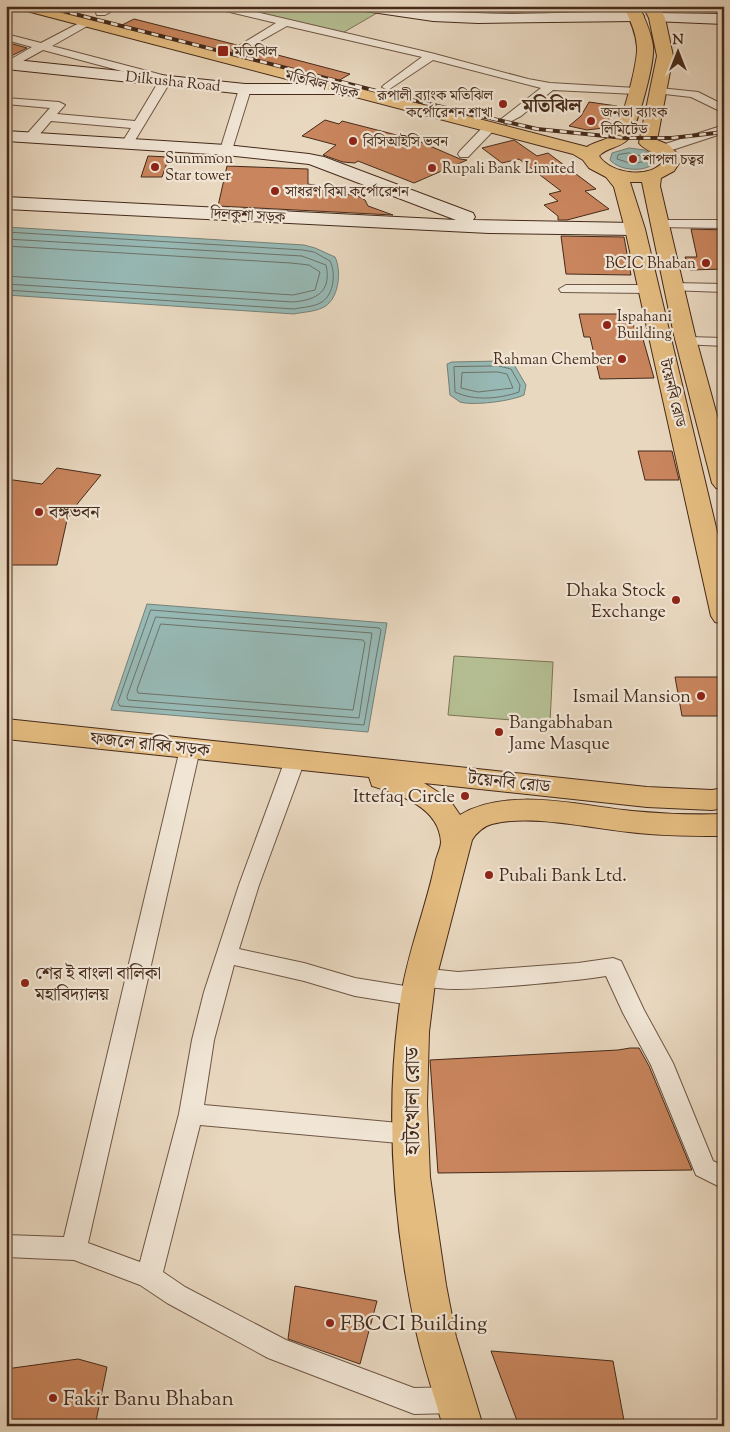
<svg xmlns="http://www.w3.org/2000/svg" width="730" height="1432" font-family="'Sorts Mill Goudy','Noto Serif Bengali',serif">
<rect width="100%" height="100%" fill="#e9d8c0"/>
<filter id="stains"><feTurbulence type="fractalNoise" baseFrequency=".004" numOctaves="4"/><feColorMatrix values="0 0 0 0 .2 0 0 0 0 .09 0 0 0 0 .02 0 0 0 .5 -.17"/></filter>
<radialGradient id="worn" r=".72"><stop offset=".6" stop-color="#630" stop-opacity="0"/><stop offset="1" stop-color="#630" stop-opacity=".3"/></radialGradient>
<path fill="#b5bf93" stroke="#7d7456" d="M231,6H349L377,13L339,35Z
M454,656L553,662L550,723L448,715Z"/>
<path fill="#97b9b5" stroke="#768077" d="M629,148L644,150L655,156L656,162C645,173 620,171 610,160L612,153Z
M6,227L304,245L315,248L335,257C342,271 339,301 322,308C313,312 303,312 294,314L6,295Z
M499,361L513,363L526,385L524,395C511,401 474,406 460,402C457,400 453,397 450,395L447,364L452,362Z
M147,604L387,623L368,732L111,710Z"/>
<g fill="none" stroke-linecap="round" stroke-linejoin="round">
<path stroke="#6e7268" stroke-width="1" d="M629,153L649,158L650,160L633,164L617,159L618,155Z
M6,232L303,250L314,252L330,261C336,273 334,294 322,302C314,307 303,307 294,309L6,290
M6,239L302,256L326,265C332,292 316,300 293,302L6,284
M6,246L291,263L309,265L320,272L315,290L293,295L6,276
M499,366L511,369L520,385L519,392C499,399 474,401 455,392L454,367Z
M498,372L507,374L513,388L478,392L461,388L462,373Z
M151,610L379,628L381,630L364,725L120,706L118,703Z
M156,617L372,633L359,718L128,700L127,697Z
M161,624L363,640L365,643L353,710L138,693L137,690Z"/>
</g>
<path fill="#c9855d" stroke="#452a1a" d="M134,19L237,45L232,49L234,54L122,25Z
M6,42L27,48L9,57H6Z
M251,48L350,74L338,81L239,55Z
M589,102L617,106L604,128L587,130L569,126L581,116Z
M325,120L339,124L342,121L416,140L460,159L467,160L414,183L358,161L355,163L343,162L323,155L336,145L302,136Z
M514,140L537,156L548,153L596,189L585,191L609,209L567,220H558V216L544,205L558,201L549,194L561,191L519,159L502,163L482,148Z
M148,156L169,157L162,177H141Z
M227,166L308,169V184L324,187L331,194L356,195L365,200L368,206L393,215L218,206Z
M691,229L724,230V269L690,270L685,257H697Z
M561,236L624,237L631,275L566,274Z
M579,314H631L637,340L643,339L654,378L600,379L590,337H584Z
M638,451H672L679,480H645Z
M57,468L101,475L78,503L67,520L57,565H6V479L42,484Z
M675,677H724V716H682Z
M630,1048H639L649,1066L692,1170L438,1173L430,1060L618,1050Z
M295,1286L377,1301L360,1364L288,1339Z
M491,1351L613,1361L625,1426H519Z
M78,1359L107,1367L95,1426H6V1369Z"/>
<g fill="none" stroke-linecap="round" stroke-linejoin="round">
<defs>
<path id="street" d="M107,6H121L105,15H97L96,13Z
M212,6H231L431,53L528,79L550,83L636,88L642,91L636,94L553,90L521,116L506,124L500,120L541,88L433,60L388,90L382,87L384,85L422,57L287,26L239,53L235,52L234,50L235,48L276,23L213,8Z
M438,6H450L437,18H429L428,16Z
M85,20L89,21L90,23L89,25L52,46L170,77L172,79L131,147H123L121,144L131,128L51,121L34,141H26L24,138L26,135L50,108L6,104V98L59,102L65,105L57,114L135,121L159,81L43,50L14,66H6V62L32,47L6,40V34L41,43Z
M245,86L251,89L232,150L226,154L222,153L220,150L239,89Z
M660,88L698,92L724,105V113L691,97L656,93L654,91Z
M490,123L496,127L494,130L468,157H460L458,154L460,151L486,124Z
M724,125V133L663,153L657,149L659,146Z
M659,220H724V228L654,227L652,224Z
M673,283L724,284V292L668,290L666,287Z
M566,285H647L654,289L647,293L561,292L559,289Z
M687,337L724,338V346L682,344L680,341L682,338Z
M190,742L197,744L200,749L88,1243L140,1262L179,1114L192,1040L204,992L239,885L285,760L288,755L295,753L302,755L305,760L259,885L239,949L304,963L355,978L417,988L425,991L428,997L425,1003L417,1006L355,996L304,981L234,965L214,1040L204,1105L410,1124L418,1127L422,1134L418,1141L410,1144L200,1125L163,1272L185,1287L286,1340L414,1388L456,1387L465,1391L469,1400L465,1409L456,1413L414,1414L268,1358L167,1303L140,1285L74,1260L6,1257V1235L64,1237L180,749L183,744Z
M613,958L621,961L644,1010L673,1063L713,1161L724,1166V1189L696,1175L651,1065L623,1013L606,976C575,981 543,983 511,986C479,988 444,993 412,983L409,977L412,971L420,968L458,972L578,963Z"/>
<path id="secondary" d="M358,6C397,6 436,12 476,13C529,15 583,12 636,11L641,13L644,16L641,19L636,21L478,23L433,21L365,11L360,9Z
M657,13L724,14V24L652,21L649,18L652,15Z
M6,59L245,84H341L347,85L349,89L347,93L341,94H245L6,69Z
M6,131L226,145L309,154L324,157L473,213L475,217L473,220L635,223L642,225L645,229L642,233L635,235L489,233L6,209V197L456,220L309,164L226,155L6,141Z"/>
<path id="primary" d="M17,6H43L587,147C595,141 608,141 614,133C623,120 638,62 637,47C636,32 630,19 623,6H639C645,19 651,32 653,46C655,63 638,125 628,139C621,148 607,147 599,156C610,174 652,180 664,160C657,153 645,151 639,143L657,56L649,18L643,6H659L665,18L673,56L657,140L669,145L682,159L674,171L661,178L660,186L695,335L724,441V490L716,488L712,483L674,335L642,182H630L645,229L724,561V624L715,622L711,616L625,229L614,187L606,177L589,168L583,160L573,154L19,9Z
M6,719L647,787L712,790L724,788V808L712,810L647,807L424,783L449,799L460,815C508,786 580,806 632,811C663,814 693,815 724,814V836C692,836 660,836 629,832C589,828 530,814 492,824C484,826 476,833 472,840L435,983L429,1032L427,1104L430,1177L446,1285L456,1337L483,1426H443C434,1396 424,1365 417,1335C393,1225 384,1107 401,996C408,951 426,908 435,864C436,857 441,848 441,842C439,807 400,795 372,786L369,777L6,739Z"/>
</defs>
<use href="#street" stroke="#6e5644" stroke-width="2"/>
<use href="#secondary" stroke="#452a1a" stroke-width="2"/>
<use href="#primary" stroke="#452a1a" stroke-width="2"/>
<use href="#street" fill="#f1e6d6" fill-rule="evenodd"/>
<use href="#secondary" fill="#f1e6d6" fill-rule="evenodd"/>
<use href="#primary" fill="#e4bc80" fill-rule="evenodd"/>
<defs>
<path id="rail" d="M43,6L412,100L537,129L625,138H672L724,132"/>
</defs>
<use href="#rail" stroke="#452a1a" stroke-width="4"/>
<use href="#rail" stroke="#f1e6d6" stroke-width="2.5" stroke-dasharray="7" stroke-linecap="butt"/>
</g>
<g fill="#8f2418" stroke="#f1e6d6" stroke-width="2">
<rect x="217" y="45" width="12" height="12" rx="2.5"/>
<circle cx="503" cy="104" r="5"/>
<circle cx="591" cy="121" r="5"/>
<circle cx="353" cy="141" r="5"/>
<circle cx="633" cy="159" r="5"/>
<circle cx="155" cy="167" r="5"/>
<circle cx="432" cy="168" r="5"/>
<circle cx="275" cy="191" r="5"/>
<circle cx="706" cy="263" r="5"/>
<circle cx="607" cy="325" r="5"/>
<circle cx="622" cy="359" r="5"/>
<circle cx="39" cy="512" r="5"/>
<circle cx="676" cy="600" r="5"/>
<circle cx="701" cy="696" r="5"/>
<circle cx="499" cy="732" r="5"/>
<circle cx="465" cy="796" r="5"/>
<circle cx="489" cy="875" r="5"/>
<circle cx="25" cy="983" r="5"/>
<circle cx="330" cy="1323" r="5"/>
<circle cx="53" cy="1398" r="5"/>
</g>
<g text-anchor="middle" stroke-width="4.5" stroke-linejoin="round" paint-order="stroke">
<g font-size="15" fill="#452a1a" stroke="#f1e6d6" text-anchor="start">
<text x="234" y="56">মতিঝিল</text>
<text x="493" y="100" text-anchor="end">রূপালী ব্যাংক মতিঝিল<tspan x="493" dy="17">কর্পোরেশন শাখা</tspan></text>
<text x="601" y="117">জনতা ব্যাংক<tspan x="601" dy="17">লিমিটেড</tspan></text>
<text x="363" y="146">বিসিআইসি ভবন</text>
<text x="165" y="163">Sunmmon<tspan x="165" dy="17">Star tower</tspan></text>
<text x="643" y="164">শাপলা চত্বর</text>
<text x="442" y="173">Rupali Bank Limited</text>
<text x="285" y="196">সাধরণ বিমা কর্পোরেশন</text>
<text x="696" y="268" text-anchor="end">BCIC Bhaban</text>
<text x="617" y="321">Ispahani<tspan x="617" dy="17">Building</tspan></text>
<text x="612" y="364" text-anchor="end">Rahman Chember</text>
</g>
<g font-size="15" fill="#452a1a" stroke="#f1e6d6">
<text transform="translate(173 81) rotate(6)" y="5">Dilkusha Road</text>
<text transform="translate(322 84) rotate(15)" y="5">মতিঝিল সড়ক</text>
<text transform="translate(248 215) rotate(3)" y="5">দিলকুশা সড়ক</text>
<text transform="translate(673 393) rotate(76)" y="5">টয়েনবি রোড</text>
</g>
<g font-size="18" fill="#452a1a" stroke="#f1e6d6" text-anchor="start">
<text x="49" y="518">বঙ্গভবন</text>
<text x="666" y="596" text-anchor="end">Dhaka Stock<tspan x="666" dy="21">Exchange</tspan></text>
<text x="691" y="702" text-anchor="end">Ismail Mansion</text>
<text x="509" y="728">Bangabhaban<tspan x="509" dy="21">Jame Masque</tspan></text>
<text x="455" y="802" text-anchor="end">Ittefaq Circle</text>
<text x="499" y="881">Pubali Bank Ltd.</text>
<text x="35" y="979">শের ই বাংলা বালিকা<tspan x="35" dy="21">মহাবিদ্যালয়</tspan></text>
</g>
<g font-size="18" fill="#452a1a" stroke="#f1e6d6">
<text transform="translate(150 744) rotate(6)" y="6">ফজলে রাব্বি সড়ক</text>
<text transform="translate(509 782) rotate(6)" y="6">টয়েনবি রোড</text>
</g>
<g font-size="19" font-weight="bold" fill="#452a1a" stroke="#f1e6d6">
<text x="552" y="112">মতিঝিল</text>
</g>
<g font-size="21" fill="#452a1a" stroke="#f1e6d6">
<text transform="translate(412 1101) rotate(-90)" y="7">হাটখোলা রোড</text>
</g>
<g font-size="21" fill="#452a1a" stroke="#f1e6d6" text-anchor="start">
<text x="340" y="1330">FBCCI Building</text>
<text x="63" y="1405">Fakir Banu Bhaban</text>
</g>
</g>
<rect width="730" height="1432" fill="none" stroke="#e9d8c0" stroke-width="25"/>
<rect x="8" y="8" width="715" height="1417" fill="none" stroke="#452a1a" stroke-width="2.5"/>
<rect x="12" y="12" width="705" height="1407" fill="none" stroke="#452a1a"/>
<g transform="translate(678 52)" stroke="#f1e6d6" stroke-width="4" paint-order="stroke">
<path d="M0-4L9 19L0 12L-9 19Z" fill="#452a1a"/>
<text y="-8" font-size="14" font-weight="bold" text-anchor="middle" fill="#452a1a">N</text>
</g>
<rect width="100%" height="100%" filter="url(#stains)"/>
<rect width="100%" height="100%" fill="url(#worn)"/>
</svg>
